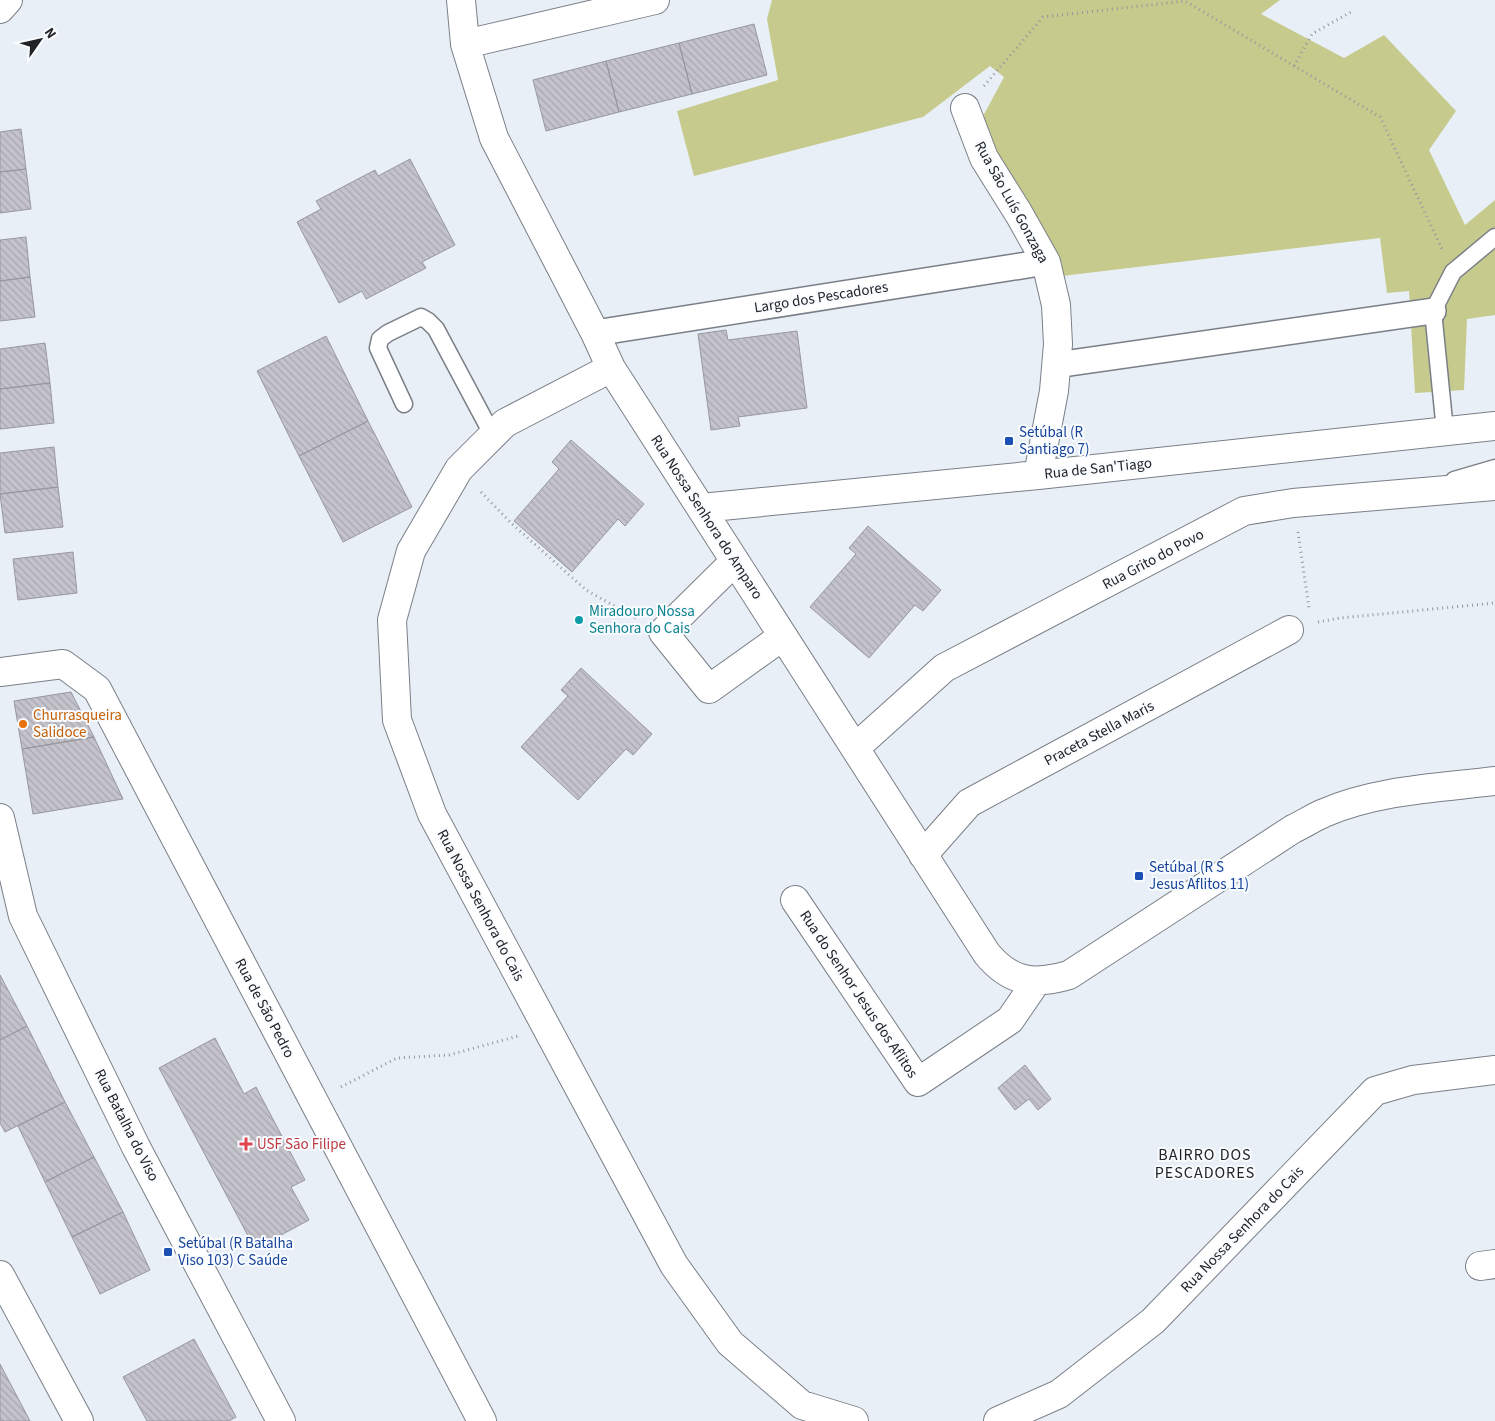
<svg xmlns="http://www.w3.org/2000/svg" width="1495" height="1421" font-family="'Source Sans 3',sans-serif">
<defs>
<pattern id="building-back-hatch" width="6" height="6" patternUnits="userSpaceOnUse" patternTransform="scale(1.25)"><rect width="6" height="6" fill="#c4c3cc"/><path d="M-1 5l2 2M0 0l6 6M5-1l2 2" fill="none" stroke="#a8a7af"/></pattern>
</defs>
<rect width="100%" height="100%" fill="#e8eff7"/>
<path fill="#c6cb8d" d="M772,0H1280L1261,14L1344,58L1384,35L1456,111L1429,150L1465,225L1495,200V315L1467,319L1464,390L1415,393L1409,291L1387,293L1380,238L1062,276L985,146L981,120L1004,77L990,66L923,117L694,176L677,111L778,80L767,19Z"/>
<path fill="url(#building-back-hatch)" stroke="#9897a0" d="M754,24L767,75L692,94L679,43Z
M679,43L692,94L619,112L606,61Z
M606,61L619,112L546,131L533,80Z
M21,129L26,169L0,172V132Z
M410,159L455,245L422,262L426,268L366,299L362,291L339,303L297,222L321,209L316,201L375,170L378,176Z
M26,169L31,209L0,213V172Z
M26,237L30,277L0,281V240Z
M30,277L35,317L0,321V281Z
M726,330L728,340L797,331L807,408L738,417L740,426L711,430L698,334Z
M326,336L368,421L299,456L257,371Z
M45,343L50,383L0,389V349Z
M50,383L54,423L0,429V389Z
M368,421L412,507L343,542L299,456Z
M571,440L644,504L625,526L618,519L572,572L514,521L559,469L552,462Z
M54,447L58,487L0,494V453Z
M58,487L63,527L5,533L0,494Z
M868,526L941,590L923,611L915,605L869,658L810,607L856,554L849,548Z
M73,552L77,593L18,600L13,559Z
M581,668L652,734L633,755L626,749L578,800L521,747L568,696L561,690Z
M71,692L94,737L22,749L14,701Z
M94,737L123,799L33,814L22,749Z
M0,975L27,1026L0,1040Z
M27,1026L65,1102L5,1132L0,1123V1040Z
M215,1038L244,1094L256,1087L305,1180L291,1187L309,1220L255,1249L159,1068Z
M1025,1065L1051,1099L1038,1110L1029,1099L1015,1110L998,1088Z
M65,1102L94,1157L45,1182L18,1126Z
M94,1157L123,1212L72,1237L45,1182Z
M123,1212L150,1270L100,1294L72,1237Z
M194,1339L236,1417L229,1421H147L123,1377Z
M0,1364L30,1421H0Z"/>
<g fill="none" stroke-linecap="round" stroke-linejoin="round">
<defs>
<path id="service" d="M404,404L378,348L380,339L388,333L421,317L428,321L436,329L492,434
M1445,431L1433,311L1453,272L1495,237
M1454,480L1495,468"/>
<path id="pedestrian" d="M595,333L1046,262
M1056,365L1433,311"/>
<path id="minor" d="M461,0L465,44L494,138L595,333L611,368L987,954C1011,983 1035,985 1069,975L1293,829C1304,824 1314,817 1324,813C1377,790 1438,788 1495,781
M0,9L8,0
M465,44L655,0
M965,108L984,158L1019,214L1046,262L1056,305L1058,344L1054,391L1038,475
M611,368L505,423L459,469L411,551L392,620L397,720L432,814L674,1265L730,1343L802,1405L854,1421
M701,508L1038,475L1495,426
M735,561L663,632L709,689L783,636
M0,672L63,664L97,689L482,1421
M855,748L944,668L1244,511L1293,503L1495,486
M923,855L969,803L1289,630
M795,900L918,1082L1010,1020L1036,982
M1480,1266L1495,1264
M0,1275L79,1421
M998,1421L1059,1394L1153,1321L1375,1091L1413,1080L1495,1070"/>
<path id="tertiary" d="M0,818L23,916L136,1147L281,1421"/>
</defs>
<use href="#service" stroke="#7a7f87" stroke-width="19"/>
<use href="#pedestrian" stroke="#7a7f87" stroke-width="28"/>
<use href="#minor" stroke="#7a7f87" stroke-width="30"/>
<use href="#tertiary" stroke="#7a7f87" stroke-width="30"/>
<path stroke="#93979d" stroke-width="3" stroke-dasharray="1 4" stroke-linecap="butt" d="M1294,66L1312,34L1351,12
M984,86L1043,17L1185,1L1380,117L1442,249
M481,492L511,523L586,590L636,618
M1298,532L1309,608
M1318,622L1340,618L1495,603
M341,1087L397,1058L449,1055L518,1036"/>
<use href="#service" stroke="#fff" stroke-width="16"/>
<use href="#pedestrian" stroke="#fff" stroke-width="25"/>
<use href="#minor" stroke="#fff" stroke-width="28"/>
<use href="#tertiary" stroke="#fff" stroke-width="28"/>
</g>
<g fill="#1a4fb4" stroke="#f9fcff" stroke-width="2">
<rect x="1004" y="436" width="10" height="10" rx="2.5"/>
<rect x="1134" y="871" width="10" height="10" rx="2.5"/>
<rect x="163" y="1247" width="10" height="10" rx="2.5"/>
</g>
<circle fill="#0f9aa8" stroke="#f9fcff" stroke-width="2" cx="579" cy="620" r="5"/>
<circle fill="#e8710a" stroke="#f9fcff" stroke-width="2" cx="23" cy="724" r="5"/>
<path fill="#e0444e" stroke="#f9fcff" stroke-width="2" d="M243.5 1136.5h5v5h5v5h-5v5h-5v-5h-5v-5h5z"/>
<g text-anchor="middle" stroke-width="4" stroke-linejoin="round" paint-order="stroke">
<g font-size="15" fill="#212326" stroke="#f9fcff">
<text transform="translate(1012 202) rotate(61)" y="5">Rua São Luís Gonzaga</text>
<text transform="translate(821 297) rotate(-9)" y="5">Largo dos Pescadores</text>
<text transform="translate(1098 468) rotate(-6)" y="5">Rua de San'Tiago</text>
<text transform="translate(707 517) rotate(57)" y="5">Rua Nossa Senhora do Amparo</text>
<text transform="translate(1153 559) rotate(-28)" y="5">Rua Grito do Povo</text>
<text transform="translate(1099 733) rotate(-28)" y="5">Praceta Stella Maris</text>
<text transform="translate(481 905) rotate(62)" y="5">Rua Nossa Senhora do Cais</text>
<text transform="translate(859 994) rotate(56)" y="5">Rua do Senhor Jesus dos Aflitos</text>
<text transform="translate(265 1008) rotate(62)" y="5">Rua de São Pedro</text>
<text transform="translate(127 1125) rotate(63)" y="5">Rua Batalha do Viso</text>
<text transform="translate(1242 1229) rotate(-46)" y="5">Rua Nossa Senhora do Cais</text>
</g>
<g font-size="15" fill="#164399" stroke="#f9fcff" text-anchor="start">
<text x="1019" y="437">Setúbal (R<tspan x="1019" dy="17">Santiago 7)</tspan></text>
<text x="1149" y="872">Setúbal (R S<tspan x="1149" dy="17">Jesus Aflitos 11)</tspan></text>
<text x="178" y="1248">Setúbal (R Batalha<tspan x="178" dy="17">Viso 103) C Saúde</tspan></text>
</g>
<g font-size="15" fill="#0d838f" stroke="#f9fcff" text-anchor="start">
<text x="589" y="616">Miradouro Nossa<tspan x="589" dy="17">Senhora do Cais</tspan></text>
</g>
<g font-size="15" fill="#c56008" stroke="#f9fcff" text-anchor="start">
<text x="33" y="720">Churrasqueira<tspan x="33" dy="17">Salidoce</tspan></text>
</g>
<g font-size="15" fill="#be3a42" stroke="#f9fcff" text-anchor="start">
<text x="257" y="1149">USF São Filipe</text>
</g>
<g font-size="16" letter-spacing="1" fill="#212326" stroke="#f9fcff">
<text x="1205" y="1160">BAIRRO DOS<tspan x="1205" dy="18">PESCADORES</tspan></text>
</g>
</g>
<g transform="translate(40 40) rotate(56)" stroke="#f9fcff" stroke-width="4" paint-order="stroke">
<path d="M0-4L9 19L0 12L-9 19Z" fill="#212326"/>
<text y="-8" font-size="14" font-weight="bold" text-anchor="middle" fill="#212326">N</text>
</g>
</svg>
